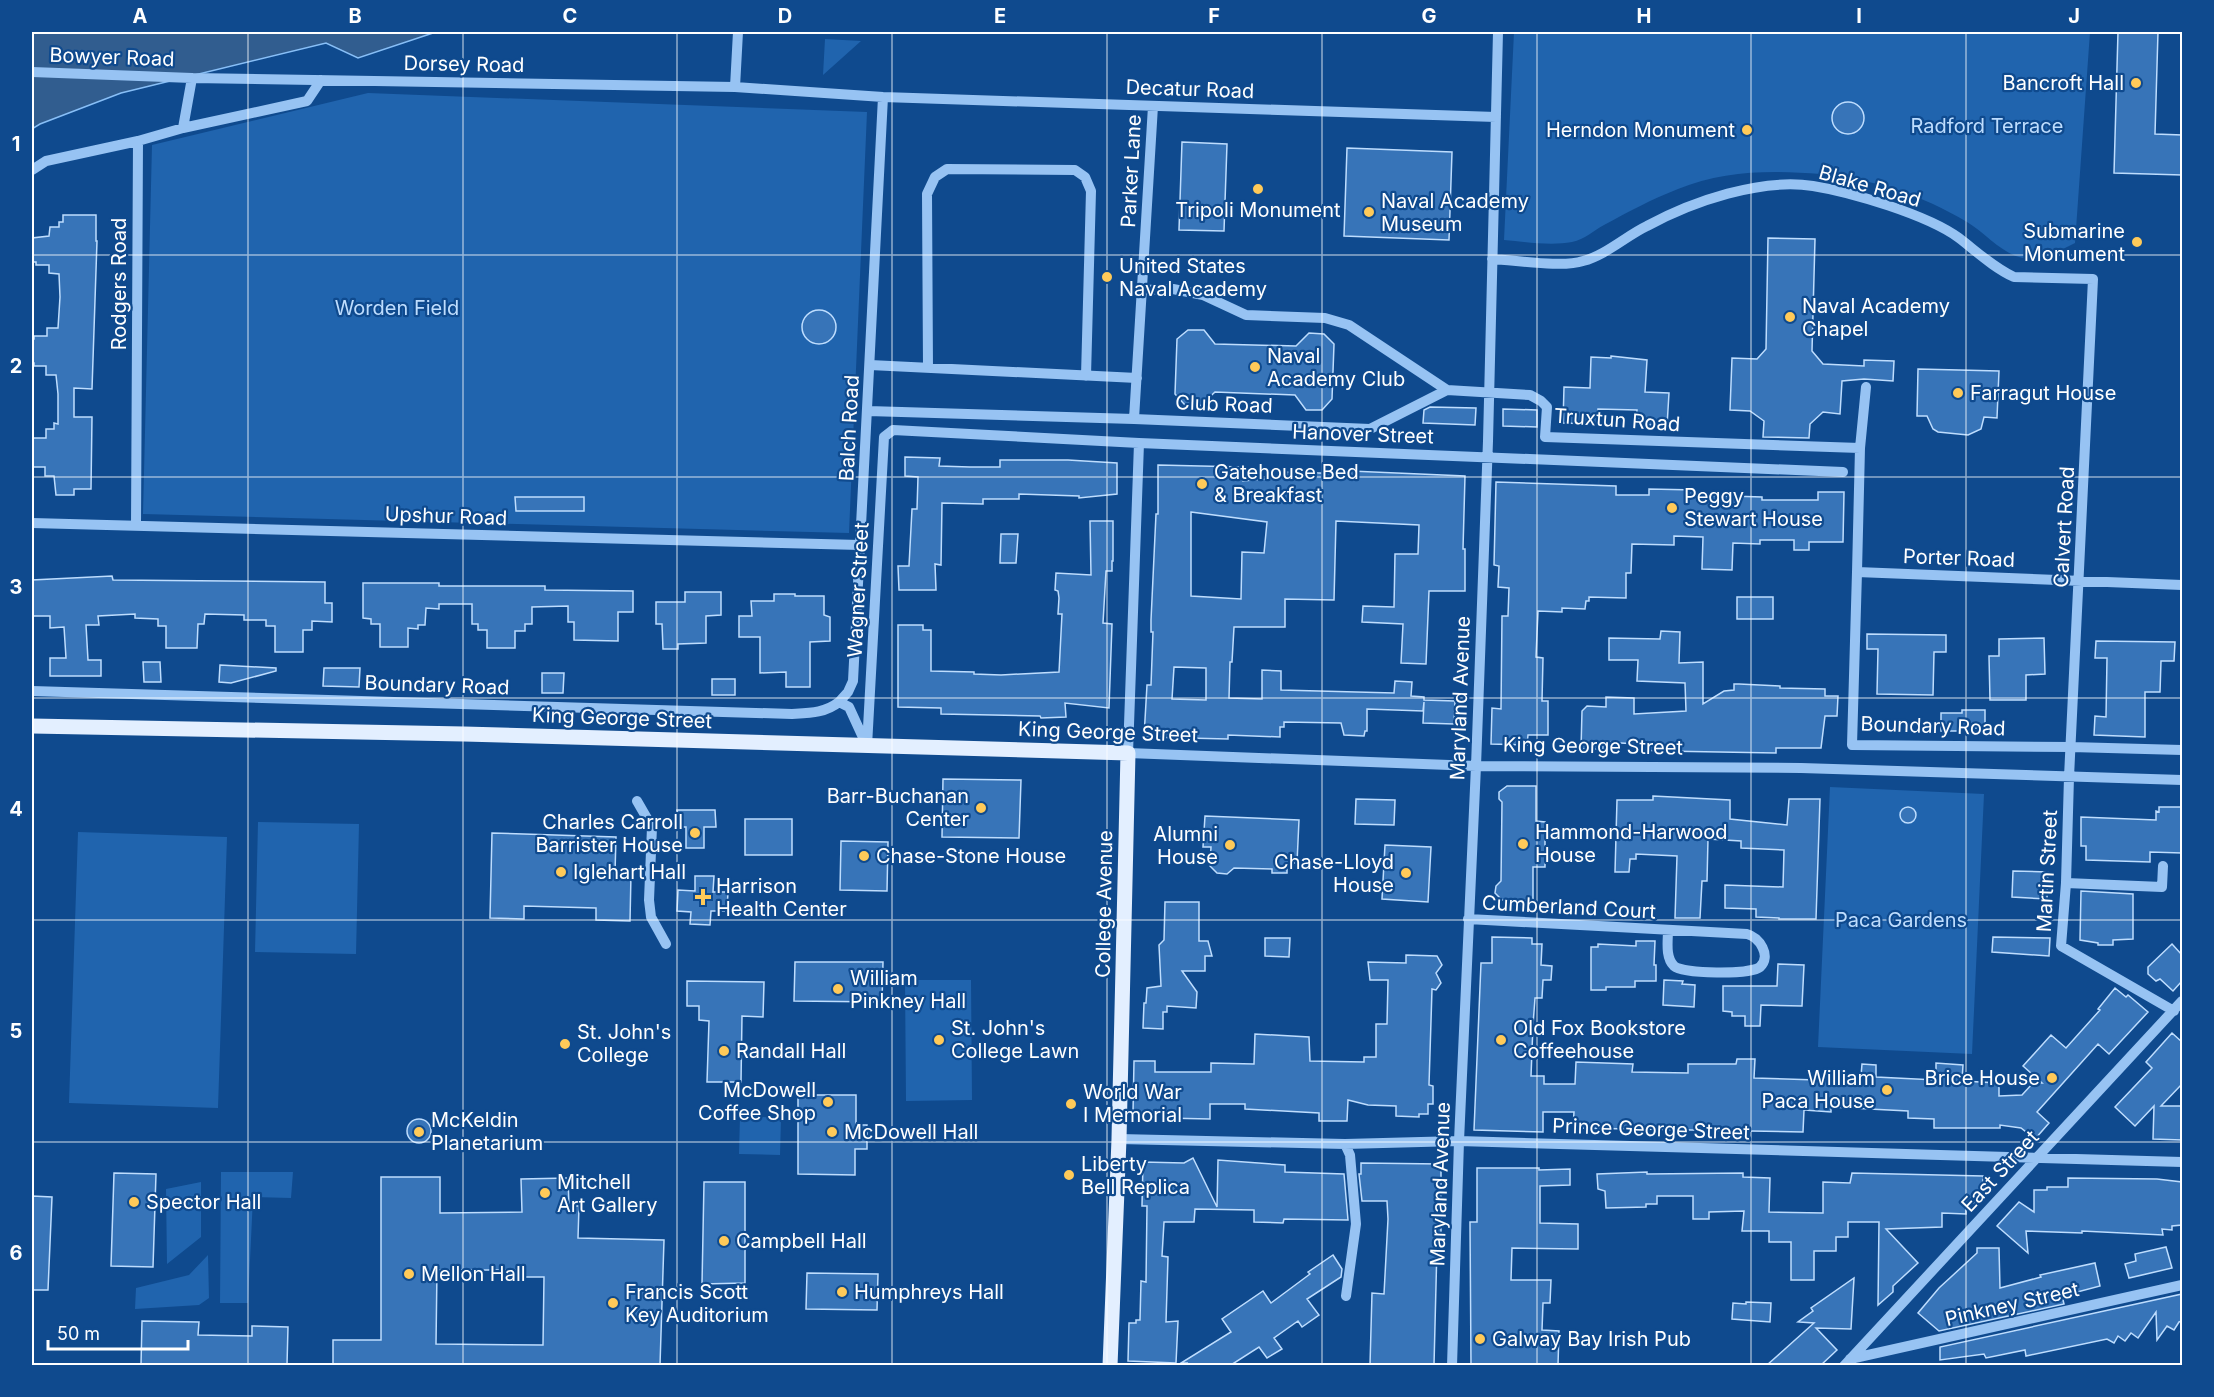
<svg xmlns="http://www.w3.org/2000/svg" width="2214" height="1397" font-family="Inter,sans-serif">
<rect width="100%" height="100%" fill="#0f4a8e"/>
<path fill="#2064ae" d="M1514,32H2090L2075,243C2058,251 2039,263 2019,257C1999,251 1984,232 1967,222C1922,195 1873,179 1821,174C1773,170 1723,170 1678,189C1652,199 1628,212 1604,225C1593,231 1585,239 1572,242C1551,246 1526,242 1504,240Z
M825,39L861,41L823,75Z
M368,93L867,112L849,533L143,514L152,145Z
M1830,787L1984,794L1972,1054L1818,1047Z
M258,822L359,824L356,954L255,952Z
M78,832L227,837L218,1108L69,1103Z
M905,980H971L972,1100L906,1101Z
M740,1116L781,1118L780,1155L739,1154Z
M221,1172H293L291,1198L253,1197L248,1303H220Z
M201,1182V1237L167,1264L166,1189Z
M208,1255L209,1298L199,1305L135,1309L136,1288L189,1275Z"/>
<path fill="#315d8f" stroke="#88bff7" stroke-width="1.5" d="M32,32H436L358,58L326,43L121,93L40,124L32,129Z"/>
<path fill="#3774b8" stroke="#beddfe" stroke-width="1.5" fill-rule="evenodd" d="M2118,32H2158L2155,134L2182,135V175L2114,173Z
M1832 118a16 16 0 1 1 32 0a16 16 0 1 1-32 0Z
M1182,142L1227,144L1224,231L1179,230Z
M1347,148L1452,152L1449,240L1344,236Z
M63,215H96V241H97L92,389L74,388V417H92L91,489H74V495H56L54,476H45V467H32V438H46V429H54V423L58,424V394L56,375H46V366H34V363H32V339H34V336H47V328H58L60,297L59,274L49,273V265H36V262H32V238L49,236L50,227H59V222H63Z
M1768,238L1815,239L1812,351L1823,364L1864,366V360L1894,361L1893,381L1864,379L1842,381L1840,414L1823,412L1810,424L1809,438L1763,437L1764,421L1750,411L1730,410L1732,358L1757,359L1766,349Z
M802 327a17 17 0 1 1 34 0a17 17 0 1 1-34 0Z
M1188,330H1204L1215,344L1296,346L1309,333L1324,334L1334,344L1332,399L1322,410H1306L1295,395L1215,392L1200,406L1185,405L1175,394L1177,339Z
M1611,356L1647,360L1645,392L1669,393L1667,426L1636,424L1637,410L1598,409L1597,424L1563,423L1564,387L1590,388L1591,357L1611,358Z
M1918,369L1999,371L1997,418L1984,417L1981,429L1968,435L1938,432L1933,429L1927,416H1917Z
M1430,407L1476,408L1475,425L1423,423L1424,410Z
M1503,409L1537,410V427L1503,426Z
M905,457L940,458L939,466L970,467H1000V460H1068L1117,463V494L1079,498V496L1019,494V499H983V504L942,503L941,565L935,564L936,590H899L898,566H909L912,509H917L918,477L905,476Z
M1158,465L1243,467V481L1286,477L1287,472L1351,474V471L1465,476L1463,549H1465V591H1429L1426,664L1401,663L1403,624L1362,622L1363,606L1394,607L1395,554H1418L1419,525L1336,521L1334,600L1285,599V627H1234L1232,662H1230L1229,698L1262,699V670L1281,671V690L1394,693L1395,681L1412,682L1411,696L1424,697V700L1455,701L1454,724L1423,723L1424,702L1423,711L1367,709V731H1365L1364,736L1344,735L1341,723L1284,722V727H1280V737L1228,735V739L1144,737L1147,685H1151L1153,632H1151V620L1156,514H1158ZM1191,512L1267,522L1264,553L1242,552L1241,599L1191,596ZM1174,667L1206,668V700L1172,699Z
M1496,482L1616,486V495H1649V489L1696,490V495L1762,497V500H1818V492H1844L1843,542H1809V550H1794V540H1760V544L1733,543L1732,570L1702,569L1703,537L1674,536V545L1632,544L1631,573H1626V598L1589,597V601H1586L1585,609L1562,608V612L1538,611L1536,657L1543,658L1542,701H1548V735H1528L1527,745L1491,744L1492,708L1501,709L1502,616H1508L1509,588L1498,587L1499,566L1494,565Z
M515,497H584V511H516Z
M1090,521H1113V561H1112V571H1106L1103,623L1112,624L1109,708L1065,703L1066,717L1041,718L1040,716L941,714V708L898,707V625H923V630H931V671L974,672V674L1001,675L1059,672L1062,614H1058L1059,598L1058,591L1055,590L1056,573L1091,575Z
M1001,534H1018L1016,563H1000Z
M112,576L113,580L325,582V603H332V622L312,621V630H303V652H275V626H266V620H244V615L205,614L204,624H198L197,648H166V626H158V619L135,618V614L98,616L99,625H86L88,660H101V676H50V658H66L64,627L50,628V616H32V580Z
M363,583H439V586H545V590L633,591V612H618V641L574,640V622H568V606L532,607V624H525V631H515V648H487V630H478V624H472V604H439V609L426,608L425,625H418V629L408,628V647H380V624H371V619L363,618Z
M685,592H721V615L706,616V643L678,644V649H663L662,624H656V602H685Z
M774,594H795V596H824V615L830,617V641L810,642V687H786V672L760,673V637H739V616H752L751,601H774Z
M1737,597H1773V619H1737Z
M1661,631L1680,632L1679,663L1703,662V704L1724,691L1734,690V684H1739L1780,686V688L1825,689V696H1838L1837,716H1825L1821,748H1776V753L1662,751L1637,750L1638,744L1603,742V749H1581L1582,711L1587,706L1606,707V697L1634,698V714L1686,711L1685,683L1637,681L1638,660H1609V638L1660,639Z
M1867,634L1946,635V652H1934L1933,695L1877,694L1878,649H1867Z
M2044,638L2045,674L2026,675V700H1990L1989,656H1999V639Z
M2096,641L2175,642L2174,661H2161L2160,692H2145V737L2094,735L2095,716L2106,717L2107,658H2095Z
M143,662H160L161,682H144Z
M220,665L276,668V671L231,683L219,682Z
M324,668H360L359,687L323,686Z
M542,673H564L563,693H542Z
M712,679H735V695H712Z
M1962,710H1985V728H1959V731H1941V713H1962Z
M943,779L1021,780L1019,838L942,837Z
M1507,786H1536V821L1545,822V867H1533V901H1525V905H1506V900H1502L1495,893L1496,886L1501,881L1502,802L1499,799V792Z
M1653,796L1730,800V819L1787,825L1789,799H1820L1816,919H1779V918L1756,917V909L1725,908V885L1783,887L1784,850L1741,848V841L1708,839L1707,881H1702L1700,918H1675L1677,856L1636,854V859H1630L1629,872H1615L1617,800H1653Z
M1356,799L1395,800L1394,825L1355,824Z
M1900 815a8 8 0 1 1 16 0a8 8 0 1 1-16 0Z
M2159,807H2182V853L2150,852V862L2086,860V846H2081V817L2156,820V811L2159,812Z
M677,810H715L716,827H704V848H686V827H677Z
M1205,816L1299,820L1297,863H1287V873H1272V869L1234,868L1227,874L1217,873L1210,866L1211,847H1203Z
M745,819H792V855H745Z
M492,833L616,837L615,873L631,874L630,921L596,920V908L524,906V919L490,918Z
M841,841L888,842L887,891L840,890Z
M1385,845L1431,847L1428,902L1382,899Z
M2013,871L2048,872L2047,899L2012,897Z
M695,876H714L713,892H728L727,911H711L710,925L690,924L691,912L677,911L678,890L695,891Z
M2081,891L2133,894V939L2113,940V945H2098V943L2080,940Z
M1165,902H1199V941H1208L1212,956H1205V971H1182L1197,992L1196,1008L1167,1006V1012H1163V1029L1143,1028L1144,1003H1146L1147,988L1161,986L1159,945L1164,940Z
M1492,937L1532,938V944H1542L1541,965L1552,966L1551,980H1543L1542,998H1535L1533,1025L1531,1076H1544V1084H1575L1576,1062L1633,1064L1632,1072L1688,1073V1064H1736L1737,1059H1755L1754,1078L1848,1081V1075L1861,1076L1862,1064L1876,1065V1077L1936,1080V1063L1963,1065L1962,1081L1999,1083V1096L2022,1095L2033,1083H2042L2023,1066L2051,1035L2066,1048L2100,1010L2098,1009L2115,988L2126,997L2128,995L2148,1012L2109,1054L2098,1044L2037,1112L2049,1123L2035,1139L2021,1128L2000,1125V1128H1934V1119L1908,1118V1111L1831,1107V1112L1804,1110L1803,1132L1573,1128L1574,1112H1543V1132L1474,1130L1481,963H1492Z
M1993,937L2050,938L2049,956L1992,952Z
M1265,938H1290L1289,957L1265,956Z
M1636,941H1655L1654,965H1656V981H1635V987H1606V990H1591V947H1598V944L1636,946Z
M2172,944L2182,955V981L2173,991L2160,979L2156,981L2148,974V967Z
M1406,955L1437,956L1442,965L1436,973L1441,983L1436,990L1432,989L1429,1085L1433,1086V1104H1428V1114H1419V1117L1396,1116V1106L1368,1105L1348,1100L1347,1121H1319V1113L1245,1109V1104H1210V1119L1164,1118V1113H1133L1134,1061H1155V1072H1211V1063L1254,1064L1255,1034L1309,1037L1310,1061L1364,1062V1057H1376V1024H1387L1388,980H1370L1368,962L1406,963Z
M795,962H883L882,1002L794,1001Z
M1778,964L1804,965L1802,1006L1761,1005L1760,1026H1745V1016H1732V1012L1723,1011V986H1777Z
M1664,980L1683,981L1682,984L1695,985L1694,1007L1663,1005Z
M687,981L764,982L763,1017L742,1016L741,1082H707L709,1021L699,1020V1006H687Z
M2172,1033L2182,1042V1084L2161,1106H2182V1140L2153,1139L2154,1106L2135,1126L2115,1107L2152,1068L2146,1062Z
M798,1095H856V1125H867V1149H855V1175L798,1174Z
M407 1131a12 12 0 1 1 24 0a12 12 0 1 1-24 0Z
M1193,1158L1217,1207L1218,1160L1285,1165V1172L1344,1174L1348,1220L1284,1219L1283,1223L1254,1222V1210L1195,1209L1194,1222H1164L1162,1256L1168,1257L1166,1322L1178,1321L1176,1363L1128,1361L1129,1323H1136V1320H1140L1141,1281L1146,1282L1147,1206H1142L1143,1162L1184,1163Z
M1361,1163L1441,1164V1247L1437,1246L1434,1365H1370L1372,1293L1384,1294L1388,1219L1387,1201H1362L1359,1174H1361Z
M1477,1168H1539V1170L1570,1169V1185L1540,1186V1223L1578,1224V1249L1512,1248L1511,1280H1551L1550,1303H1543L1542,1330L1559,1331L1558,1365H1471L1470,1222H1477Z
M1647,1172V1174L1743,1173V1177L1770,1178L1769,1212L1823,1213V1182L1850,1183L1852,1173L1983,1176V1194H1977V1203H1966V1214L1942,1213V1227L1886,1229L1918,1263L1893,1286V1292L1878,1305L1879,1222H1848V1237H1836V1251H1814V1280H1791V1242H1769V1231H1742L1744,1211L1709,1212V1219H1693V1196H1657V1204H1646V1207L1606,1208L1605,1191L1598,1189L1597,1174Z
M114,1173L156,1174L153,1267L111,1266Z
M381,1177H440V1213L522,1212L521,1179L568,1178L569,1206H579L578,1238L664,1240L660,1365H333V1340H381ZM437,1270H522V1277H544L543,1345L436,1344Z
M2068,1178L2157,1179L2182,1182V1225L2172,1226V1230L2162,1229L2163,1235L2082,1231V1233L2026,1231L2028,1253L1997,1226L2019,1202L2034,1212V1190H2047V1187H2068Z
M704,1182H745V1283L702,1284Z
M32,1196L52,1197L48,1290H32Z
M2166,1247L2172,1268L2129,1278L2125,1264L2136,1261L2135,1254Z
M1977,1248H1999L2000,1288L2041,1277L2040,1275L2095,1263L2100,1286L2062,1296L2064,1304L1939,1331L1918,1313L1939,1288L1977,1253Z
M1333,1255L1342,1269L1341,1277L1307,1299L1319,1315L1302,1327L1298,1321L1274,1338L1282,1349L1267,1358L1259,1347L1231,1365H1184L1188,1363H1181L1231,1332L1222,1319L1263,1291L1271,1303L1310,1274L1308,1272Z
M807,1273L878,1274L877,1310L806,1309Z
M1854,1278L1851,1329L1816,1328L1837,1350L1821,1365H1767L1814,1323L1798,1322L1813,1311L1811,1308Z
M2182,1294V1321L2179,1322L2174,1330L2167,1326L2157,1340L2156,1312L2138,1338L2131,1333L2125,1341L2118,1336L2114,1343L2107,1339L2026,1356L2025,1350L1986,1358L1984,1354L1940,1360V1347Z
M1746,1302L1771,1303L1770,1322L1732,1319L1733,1303L1746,1304Z
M142,1321L199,1322L198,1335L252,1336V1326L288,1327L287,1365H141Z"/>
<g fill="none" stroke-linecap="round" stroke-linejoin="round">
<path stroke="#97c3f3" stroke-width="10" d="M32,72L192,78L735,87L883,97L1496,117
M735,87L738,32
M183,128L307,101L321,80
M32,170L46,161L138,141
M1492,259C1516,260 1562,268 1583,261C1606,255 1626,236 1647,226C1693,201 1761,178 1813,186C1851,192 1928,215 1959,238C1976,251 1994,268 2014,277L2093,279L2069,777L2066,883L2061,946L2174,1011
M1142,290L1173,289L1203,295L1246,315L1325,318L1349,325L1447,390L1530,395L1541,401L1547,407L1545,437L1860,448
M870,365L1137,378
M928,368L927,194L935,177L947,169L1075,170L1085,177L1091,191L1086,376
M1866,387L1860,448L1857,572L2182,585
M868,411L1134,419L1370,429L1447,390
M1134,419L1153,106
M1139,443L1128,753L1476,766L1801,768L2182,780
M32,523L860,545
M136,526L138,141L183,128L192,78
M1857,572L1852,745L2071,747L2182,750
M32,691L792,714C810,713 825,713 839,702
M866,744L849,707L839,702L848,692L853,681L883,97
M867,746L884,437L893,430L1139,443L1843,472
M637,801L652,827L649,900L651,917L666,944
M2066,883L2162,887L2163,866
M1468,919L1747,934C1759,937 1772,956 1760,967C1750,975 1683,974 1674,966C1665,957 1668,941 1668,930
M1119,1139L1345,1144L1459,1141L2182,1162
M1345,1144L1350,1155L1356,1224L1346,1296
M1850,1359L2182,1285
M1452,1366L1459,1141L1476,766L1488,441L1498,32
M1844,1366L2182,1001"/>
<path stroke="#e3efff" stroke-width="15" d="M32,726L464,734L1128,753L1119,1139L1110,1366"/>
</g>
<path fill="none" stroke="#fff" stroke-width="1.5" stroke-opacity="0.55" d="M248,32V1366M463,32V1366M677,32V1366M892,32V1366M1107,32V1366M1322,32V1366M1537,32V1366M1751,32V1366M1966,32V1366M32,255H2182M32,477H2182M32,698H2182M32,920H2182M32,1142H2182"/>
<g fill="#ffca59" stroke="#0f4a8e" stroke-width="2">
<circle cx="2136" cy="83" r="6"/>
<circle cx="1747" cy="130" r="6"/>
<circle cx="1258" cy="189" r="6"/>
<circle cx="1369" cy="212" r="6"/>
<circle cx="2137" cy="242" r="6"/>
<circle cx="1107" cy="277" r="6"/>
<circle cx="1790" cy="317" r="6"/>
<circle cx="1255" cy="367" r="6"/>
<circle cx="1958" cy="393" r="6"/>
<circle cx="1202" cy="484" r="6"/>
<circle cx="1672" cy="508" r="6"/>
<circle cx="981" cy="808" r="6"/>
<circle cx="695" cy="833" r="6"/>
<circle cx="1523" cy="844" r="6"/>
<circle cx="1230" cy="845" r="6"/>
<circle cx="864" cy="856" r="6"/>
<circle cx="561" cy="872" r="6"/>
<circle cx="1406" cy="873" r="6"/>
<path d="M700 888h6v6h6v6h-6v6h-6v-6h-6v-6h6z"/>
<circle cx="838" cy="989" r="6"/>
<circle cx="939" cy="1040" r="6"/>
<circle cx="1501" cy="1040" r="6"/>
<circle cx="565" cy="1044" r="6"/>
<circle cx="724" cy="1051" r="6"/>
<circle cx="2052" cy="1078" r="6"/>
<circle cx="1887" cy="1090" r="6"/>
<circle cx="828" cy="1102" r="6"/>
<circle cx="1071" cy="1104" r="6"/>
<circle cx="419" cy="1132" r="6"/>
<circle cx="832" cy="1132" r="6"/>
<circle cx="1069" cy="1175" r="6"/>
<circle cx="545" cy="1193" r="6"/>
<circle cx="134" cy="1202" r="6"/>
<circle cx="724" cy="1241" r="6"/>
<circle cx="409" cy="1274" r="6"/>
<circle cx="842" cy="1292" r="6"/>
<circle cx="613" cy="1303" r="6"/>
<circle cx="1480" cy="1339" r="6"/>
</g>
<g text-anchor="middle" stroke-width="4.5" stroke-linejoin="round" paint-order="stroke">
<g font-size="20" fill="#fff" stroke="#0f4a8e">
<text transform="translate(112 57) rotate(2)" y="7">Bowyer Road</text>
<text transform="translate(464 64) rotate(1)" y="7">Dorsey Road</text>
<text transform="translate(1190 89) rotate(2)" y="7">Decatur Road</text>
<text transform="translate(1131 171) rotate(-87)" y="7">Parker Lane</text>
<text transform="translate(1870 186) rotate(16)" y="7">Blake Road</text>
<text transform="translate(119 284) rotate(-90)" y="7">Rodgers Road</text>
<text transform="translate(1224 404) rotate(2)" y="7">Club Road</text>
<text transform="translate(1617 420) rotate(4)" y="7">Truxtun Road</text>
<text transform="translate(849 428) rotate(-87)" y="7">Balch Road</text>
<text transform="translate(1363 434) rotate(2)" y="7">Hanover Street</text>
<text transform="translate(446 516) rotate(2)" y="7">Upshur Road</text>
<text transform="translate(2064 527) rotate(-87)" y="7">Calvert Road</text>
<text transform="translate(1959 558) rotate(2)" y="7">Porter Road</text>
<text transform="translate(858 590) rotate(-87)" y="7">Wagner Street</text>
<text transform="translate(437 685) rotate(2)" y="7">Boundary Road</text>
<text transform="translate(1460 698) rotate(-88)" y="7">Maryland Avenue</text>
<text transform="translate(622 718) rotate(2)" y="7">King George Street</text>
<text transform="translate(1933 726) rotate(2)" y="7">Boundary Road</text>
<text transform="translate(1108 732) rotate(2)" y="7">King George Street</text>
<text transform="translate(1593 746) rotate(1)" y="7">King George Street</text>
<text transform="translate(2047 871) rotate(-87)" y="7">Martin Street</text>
<text transform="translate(1104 904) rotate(-89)" y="7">College Avenue</text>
<text transform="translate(1569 907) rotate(3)" y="7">Cumberland Court</text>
<text transform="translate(1651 1129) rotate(2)" y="7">Prince George Street</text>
<text transform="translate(2000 1171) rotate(-47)" y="7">East Street</text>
<text transform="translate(1440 1184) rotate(-88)" y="7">Maryland Avenue</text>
<text transform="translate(2012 1304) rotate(-13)" y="7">Pinkney Street</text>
</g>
<g font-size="20" fill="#fff" stroke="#0f4a8e" text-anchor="start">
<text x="2124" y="90" text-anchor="end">Bancroft Hall</text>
<text x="1735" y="137" text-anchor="end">Herndon Monument</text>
<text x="1381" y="208">Naval Academy<tspan x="1381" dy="23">Museum</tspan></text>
<text x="1258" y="217" text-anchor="middle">Tripoli Monument</text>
<text x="2125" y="238" text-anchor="end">Submarine<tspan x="2125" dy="23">Monument</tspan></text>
<text x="1119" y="273">United States<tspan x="1119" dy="23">Naval Academy</tspan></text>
<text x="1802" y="313">Naval Academy<tspan x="1802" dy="23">Chapel</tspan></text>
<text x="1267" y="363">Naval<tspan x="1267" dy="23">Academy Club</tspan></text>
<text x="1970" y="400">Farragut House</text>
<text x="1214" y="479">Gatehouse Bed<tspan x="1214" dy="23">&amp; Breakfast</tspan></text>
<text x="1684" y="503">Peggy<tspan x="1684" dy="23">Stewart House</tspan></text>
<text x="969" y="803" text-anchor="end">Barr-Buchanan<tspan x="969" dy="23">Center</tspan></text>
<text x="683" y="829" text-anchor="end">Charles Carroll<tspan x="683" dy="23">Barrister House</tspan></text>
<text x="1535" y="839">Hammond-Harwood<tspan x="1535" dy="23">House</tspan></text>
<text x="1218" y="841" text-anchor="end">Alumni<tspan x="1218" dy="23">House</tspan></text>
<text x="876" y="863">Chase-Stone House</text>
<text x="1394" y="869" text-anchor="end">Chase-Lloyd<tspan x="1394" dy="23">House</tspan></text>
<text x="573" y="879">Iglehart Hall</text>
<text x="716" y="893">Harrison<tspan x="716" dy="23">Health Center</tspan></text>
<text x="850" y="985">William<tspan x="850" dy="23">Pinkney Hall</tspan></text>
<text x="951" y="1035">St. John's<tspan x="951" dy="23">College Lawn</tspan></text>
<text x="1513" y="1035">Old Fox Bookstore<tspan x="1513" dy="23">Coffeehouse</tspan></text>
<text x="577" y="1039">St. John's<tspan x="577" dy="23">College</tspan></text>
<text x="736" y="1058">Randall Hall</text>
<text x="1875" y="1085" text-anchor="end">William<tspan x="1875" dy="23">Paca House</tspan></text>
<text x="2040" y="1085" text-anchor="end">Brice House</text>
<text x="816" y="1097" text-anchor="end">McDowell<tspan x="816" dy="23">Coffee Shop</tspan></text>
<text x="1083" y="1099">World War<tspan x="1083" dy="23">I Memorial</tspan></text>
<text x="431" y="1127">McKeldin<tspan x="431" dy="23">Planetarium</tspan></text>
<text x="844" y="1139">McDowell Hall</text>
<text x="1081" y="1171">Liberty<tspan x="1081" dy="23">Bell Replica</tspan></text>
<text x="557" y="1189">Mitchell<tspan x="557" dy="23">Art Gallery</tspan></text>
<text x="146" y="1209">Spector Hall</text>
<text x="736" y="1248">Campbell Hall</text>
<text x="421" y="1281">Mellon Hall</text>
<text x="625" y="1299">Francis Scott<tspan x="625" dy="23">Key Auditorium</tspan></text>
<text x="854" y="1299">Humphreys Hall</text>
<text x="1492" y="1346">Galway Bay Irish Pub</text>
</g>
<g font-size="20" fill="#beddfe" stroke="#0f4a8e">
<text x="1987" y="133">Radford Terrace</text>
<text x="397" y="315">Worden Field</text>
<text x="1901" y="927">Paca Gardens</text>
</g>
</g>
<rect width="2214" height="1397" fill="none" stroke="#0f4a8e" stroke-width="66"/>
<path d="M48 1340v9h140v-9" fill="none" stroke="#ffffff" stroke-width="3"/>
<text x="57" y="1340" font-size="18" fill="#ffffff" stroke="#0f4a8e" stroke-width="4.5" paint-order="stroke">50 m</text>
<rect x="33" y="33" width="2148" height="1331" fill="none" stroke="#fff" stroke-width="2"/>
<g font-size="20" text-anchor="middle" font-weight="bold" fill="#fff">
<text x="140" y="23">A</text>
<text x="355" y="23">B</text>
<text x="570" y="23">C</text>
<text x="785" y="23">D</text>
<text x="1000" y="23">E</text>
<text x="1214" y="23">F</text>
<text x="1429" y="23">G</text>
<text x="1644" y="23">H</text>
<text x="1859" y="23">I</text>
<text x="2074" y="23">J</text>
<text x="16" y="151">1</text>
<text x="16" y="373">2</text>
<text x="16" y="594">3</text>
<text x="16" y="816">4</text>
<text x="16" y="1038">5</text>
<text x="16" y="1260">6</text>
</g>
</svg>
